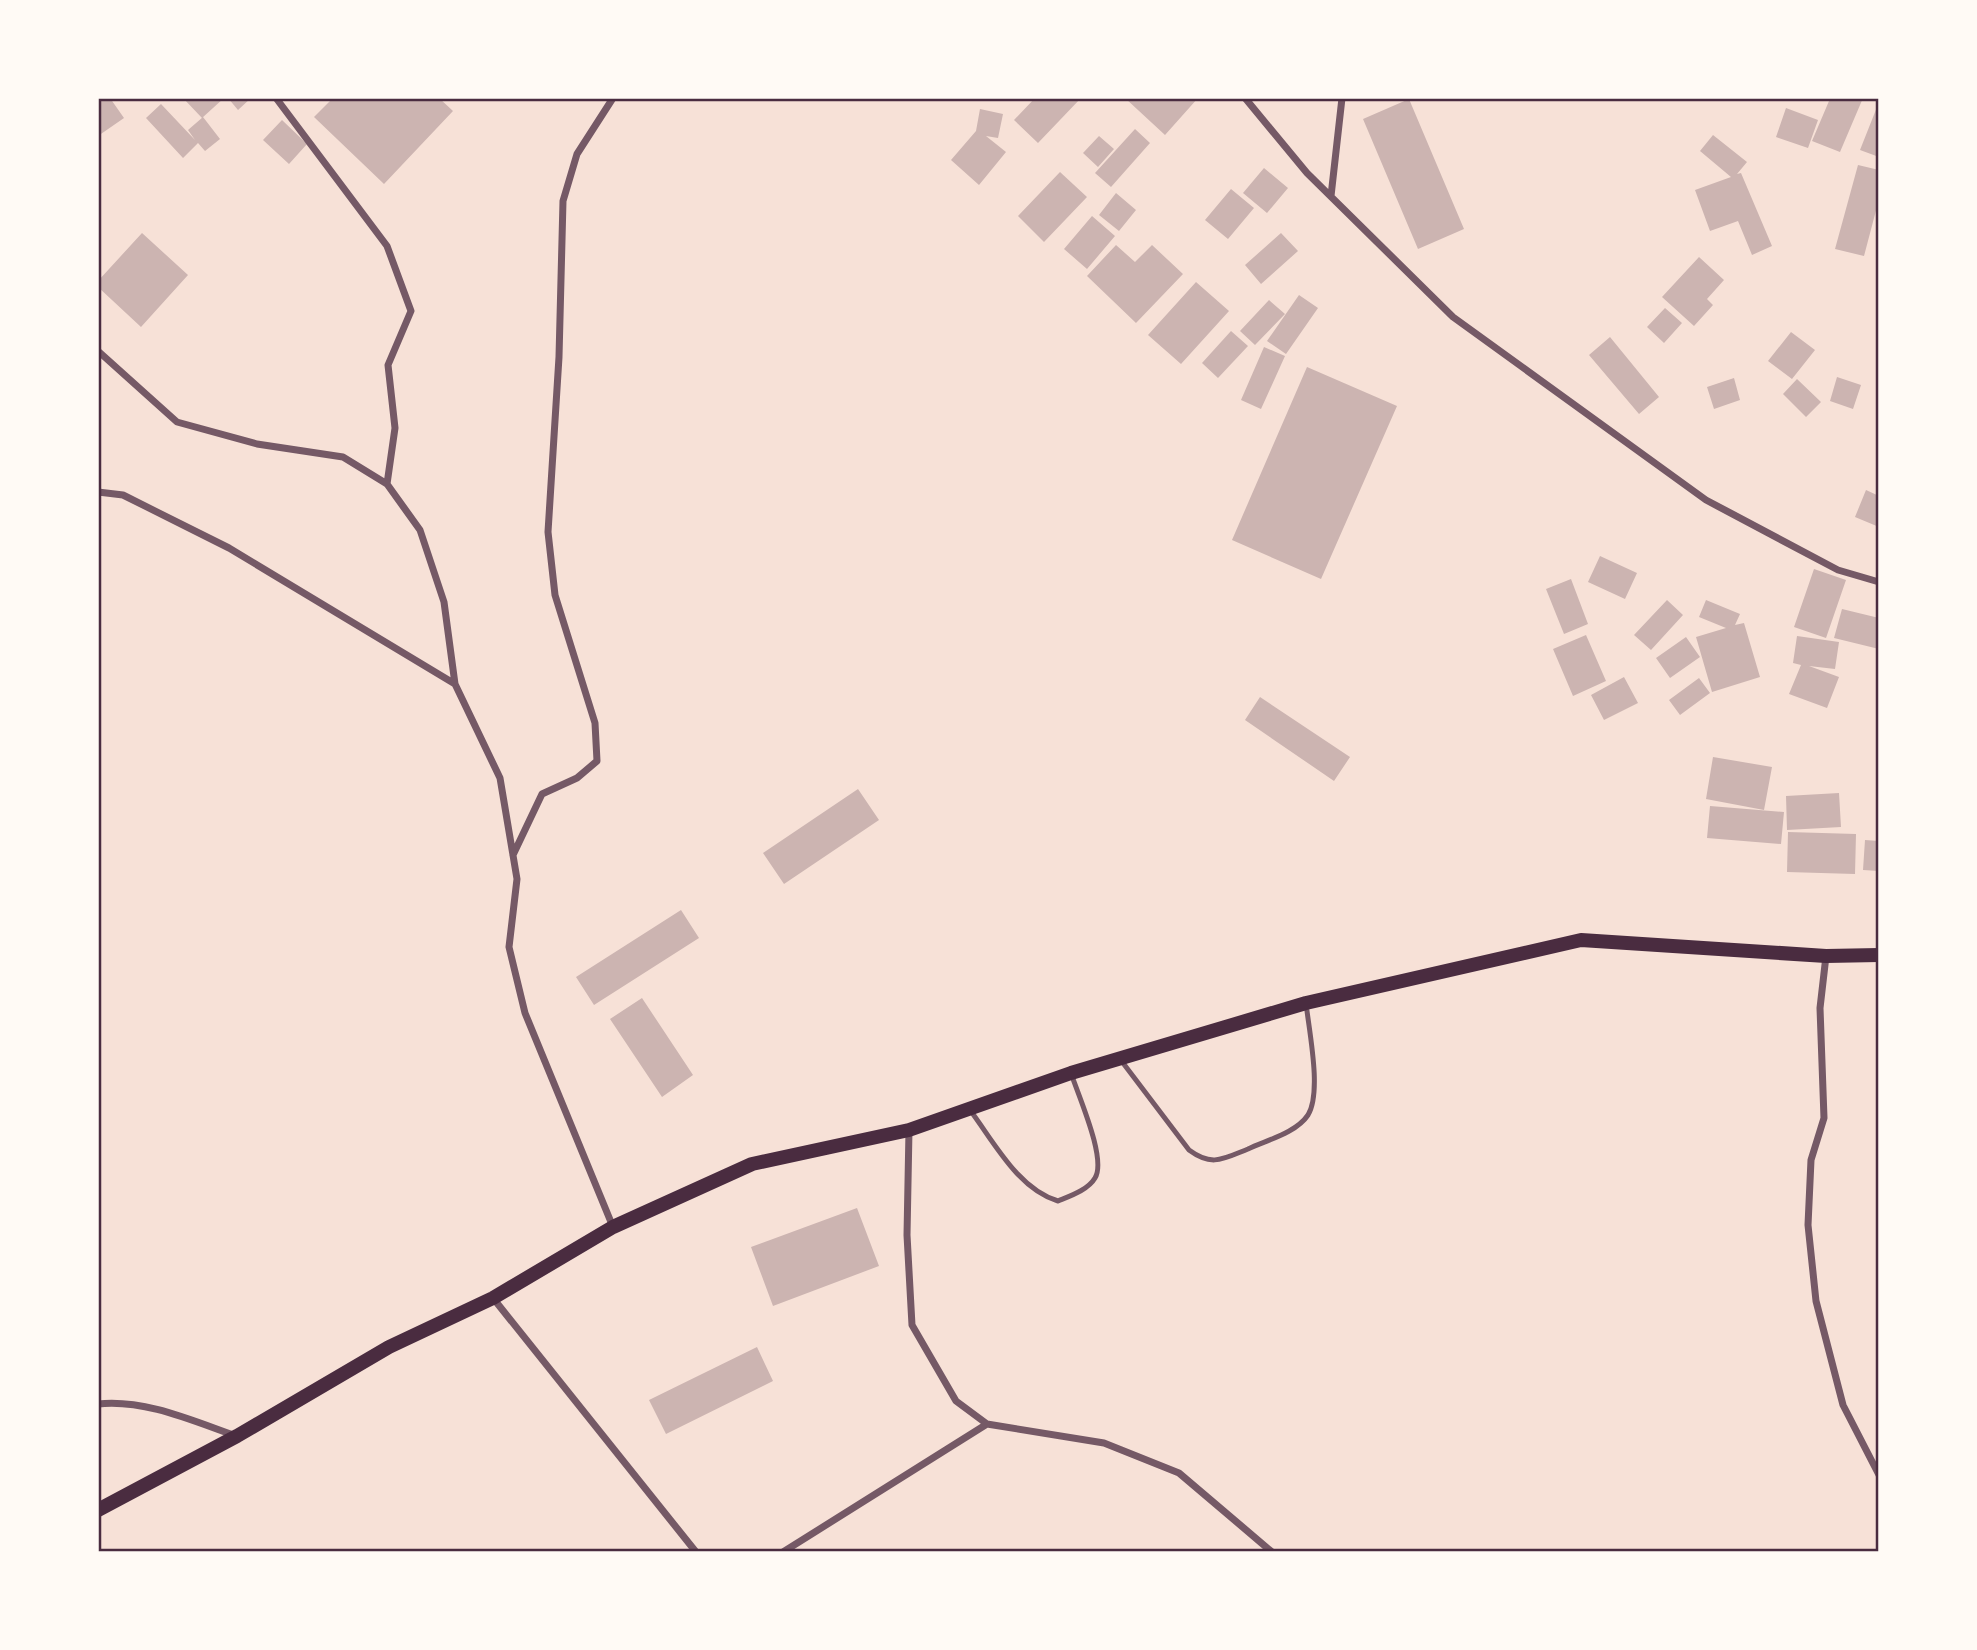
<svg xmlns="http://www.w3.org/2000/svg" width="1977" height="1650" font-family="Montserrat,sans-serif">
<rect width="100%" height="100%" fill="#f7e1d7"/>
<path fill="#ccb4b1" d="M98,98H110L124,118L98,136Z
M183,98H224L202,118Z
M228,98H251L238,110Z
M333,98H439L453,111L384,184L314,117Z
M1035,98H1081L1038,143L1014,120Z
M1125,98H1198L1165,135Z
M1822,98H1863L1840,152L1812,141L1829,101Z
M1409,99L1464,229L1418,249L1363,119Z
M1879,102V157L1860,150Z
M161,104L195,140L188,130L203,117L220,139L205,151L198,143L183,158L146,118Z
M1786,108L1818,120L1808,148L1776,137Z
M980,109L1003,114L998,138L986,136L1006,152L979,185L951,160L976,131Z
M282,120L307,144L289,164L263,140Z
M1135,129L1150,143L1111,187L1095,173Z
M1713,135L1747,162L1737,174L1741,173L1772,246L1752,255L1738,221L1710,231L1695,190L1731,177L1700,151Z
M1099,136L1114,149L1098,167L1083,153Z
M1858,165L1879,170V199L1864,256L1835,249Z
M1264,168L1288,188L1267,213L1243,193Z
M1060,172L1087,197L1044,242L1018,216Z
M1231,189L1254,208L1228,239L1205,220Z
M1116,193L1136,210L1119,231L1099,215Z
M1092,216L1115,236L1087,269L1064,249Z
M142,233L188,275L141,327L98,287V281Z
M1281,233L1298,251L1261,284L1245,265Z
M1116,245L1135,262L1152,245L1183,274L1136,323L1087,276Z
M1699,257L1724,280L1707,299L1713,305L1694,326L1662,297Z
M1196,282L1229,311L1181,364L1148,335Z
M1299,295L1318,308L1286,354L1267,341Z
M1269,300L1285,314L1255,345L1240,331Z
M1665,308L1682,323L1664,343L1647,327Z
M1231,331L1248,346L1218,378L1202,363Z
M1791,332L1815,350L1792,379L1768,361Z
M1610,337L1659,397L1639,414L1589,355Z
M1264,347L1285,356L1261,409L1241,400Z
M1307,367L1397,406L1321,579L1232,540Z
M1837,377L1861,385L1853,409L1830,401Z
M1734,378L1740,400L1714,409L1707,387Z
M1797,379L1821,402L1806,417L1783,394Z
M1866,490L1879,496V527L1855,517Z
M1600,556L1637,573L1625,599L1588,582Z
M1814,569L1846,580L1826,638L1794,627Z
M1571,579L1588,624L1564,634L1546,589Z
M1667,600L1683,615L1651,650L1634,635Z
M1706,600L1740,614L1735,625L1744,623L1760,677L1712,692L1696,637L1726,628L1699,617Z
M1842,609L1879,618V649L1834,638Z
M1586,635L1606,681L1573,696L1553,649Z
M1797,636L1839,642L1835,669L1809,666L1839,677L1827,708L1789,694L1801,665L1793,663Z
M1686,637L1700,657L1670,678L1656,658Z
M1624,677L1638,703L1604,720L1591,695Z
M1699,678L1710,693L1680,715L1669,700Z
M1260,697L1350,757L1334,781L1245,720Z
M1713,757L1772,767L1764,810L1706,799Z
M858,789L879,820L784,884L763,853Z
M1839,793L1841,827L1787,830L1786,796Z
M1710,806L1784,812L1781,844L1707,838Z
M1788,832L1856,834L1855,874L1787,872Z
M1865,840L1879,841V871L1863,870Z
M681,910L699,938L594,1005L576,977Z
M642,998L693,1075L662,1097L610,1019Z
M857,1208L879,1266L773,1306L751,1247Z
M757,1347L773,1381L666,1434L649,1400Z"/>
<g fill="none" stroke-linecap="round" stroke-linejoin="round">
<path stroke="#755966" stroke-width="5" d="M1120,1059L1189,1150C1212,1167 1223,1159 1248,1149C1267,1140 1296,1133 1308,1115C1322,1092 1309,1031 1306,1003
M970,1110C994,1142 1018,1189 1058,1201C1070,1196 1088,1190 1095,1178C1107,1159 1078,1095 1071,1073"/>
<path stroke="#755966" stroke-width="7" d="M276,98L387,246L411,311L388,365L395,428L387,484
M1245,98L1307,173L1453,317L1706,500L1838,570L1879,582
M1331,196L1342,98
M98,351L177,422L257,444L343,457L387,484L420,530L444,602L455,684L500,778L517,879L509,947L525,1013L613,1227
M98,492L123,495L229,548L455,684
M513,855L542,794L577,778L597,761L595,723L555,595L548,532L559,357L563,201L577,154L613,98
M1826,956L1820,1008L1824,1118L1811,1160L1808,1225L1816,1301L1843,1405L1879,1475
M909,1130L907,1235L912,1325L956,1401L987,1424L1104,1443L1179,1473L1272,1552
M493,1298L696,1552
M98,1404C145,1399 193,1421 236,1436
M783,1552L987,1424"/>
<path stroke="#4a2c40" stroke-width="14" d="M98,1510L237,1436L389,1347L493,1298L613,1227L752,1164L909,1130L1071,1073L1306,1003L1581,940L1826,956L1879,955"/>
</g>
<rect width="1977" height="1650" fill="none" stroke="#fffaf5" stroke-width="200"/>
<rect x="100" y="100" width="1777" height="1450" fill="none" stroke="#4a2c40" stroke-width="2.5"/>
</svg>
